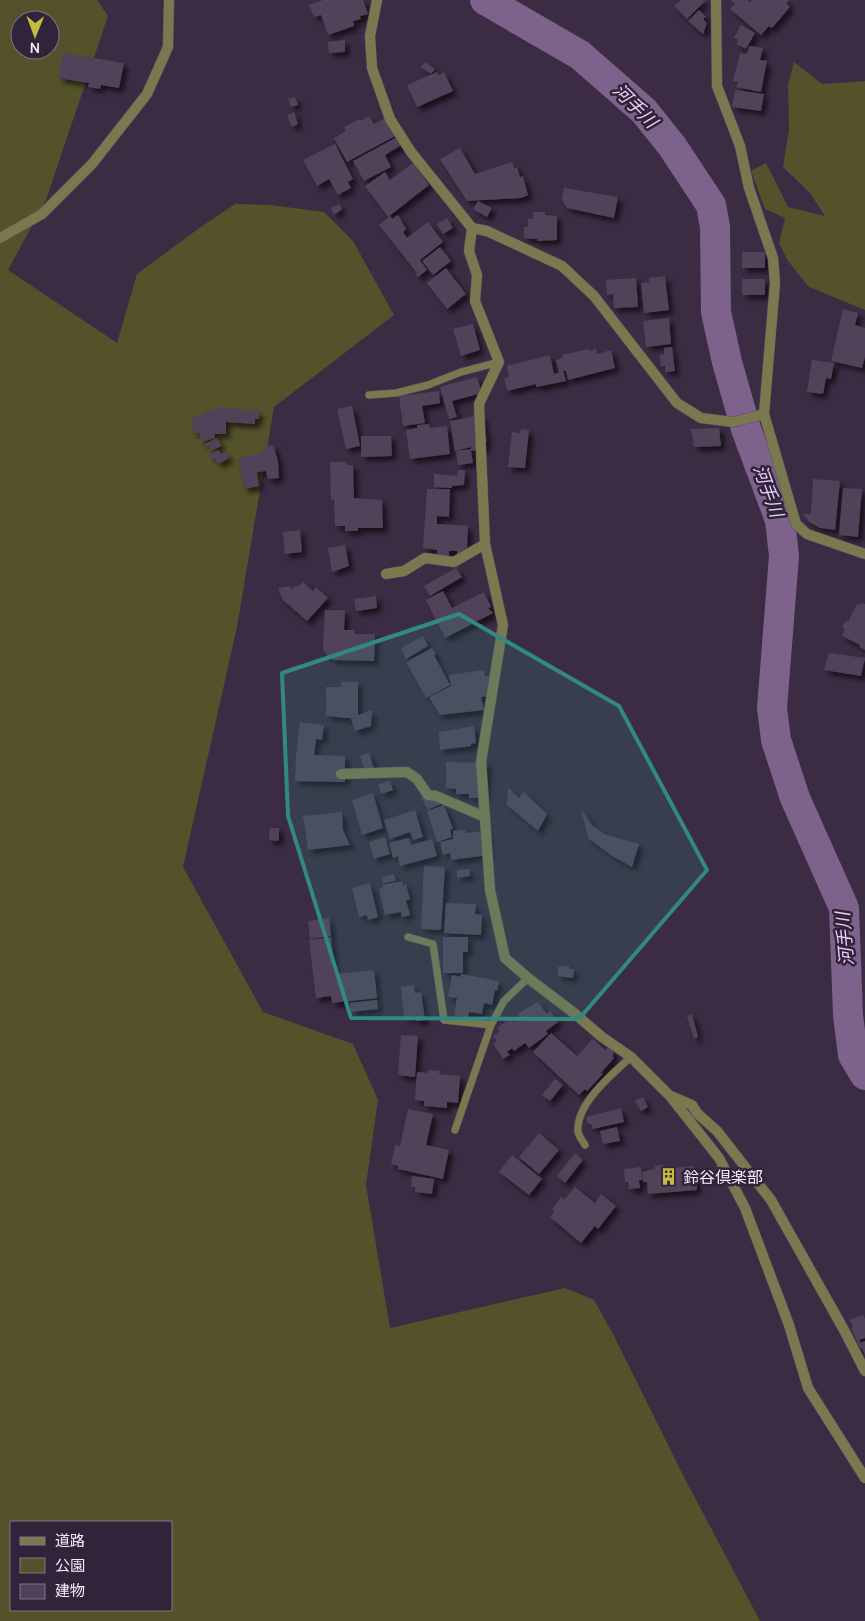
<svg xmlns="http://www.w3.org/2000/svg" width="865" height="1621" font-family="Manrope,'Noto Sans JP',sans-serif">
<defs>
<filter id="shadow"><feDropShadow dx="4.5" dy="4.5" stdDeviation="2.5" flood-color="#0009"/></filter>
</defs>
<rect width="100%" height="100%" fill="#3b2c43"/>
<path fill="#54522a" fill-rule="evenodd" d="M0,0H97L108,16L46,200L8,270L117,343L137,274L198,229L235,204L271,205L324,212L353,241L394,315L274,407L237,627L183,867L263,1012L353,1044L378,1100L366,1185L390,1328L565,1288L594,1300L614,1336L683,1475L760,1621H0ZM20,20H50V50H20ZM11,1522H171V1610H11Z
M794,62L822,84L865,81V310L809,287L788,261L779,243L785,218L765,209L751,171L766,163L788,207L825,216L810,193L783,167L789,130L788,85Z"/>
<g fill="none" stroke-linecap="round" stroke-linejoin="round">
<path stroke="#7d628c" stroke-width="30" d="M485,0L580,55L644,111L672,146L711,205L715,227L716,312L727,362L746,429L780,520L784,556L772,708L776,740L795,798L844,908L848,1015L853,1055L865,1075"/>
</g>
<path fill="#51425a" filter="url(#shadow)" d="M323,0H363L368,14L360,16L361,19L353,21L354,26L328,35L321,15L314,17L309,5Z
M681,0H706L687,19L674,6Z
M730,0H747L750,3L752,0H789L786,3L790,7L772,28L769,26L761,35L730,9L735,4Z
M699,10L706,17L703,19L707,23L703,34L688,21Z
M741,25L755,33L746,49L736,44L738,40L734,38Z
M345,40V52L329,53L328,42Z
M749,46L763,48L760,60L767,61L761,92L736,87L738,82L733,81L740,53L747,54Z
M63,53L124,63L119,88L101,85L100,89L88,87L89,83L58,78Z
M425,62L435,69L431,74L421,67Z
M437,72L439,75L444,72L453,91L417,107L407,85Z
M735,90L764,94L761,111L732,107Z
M295,97L298,105L291,107L288,99Z
M294,112L298,124L292,127L287,115Z
M369,116L374,124L389,116L399,134L347,162L334,138L346,131L344,127L359,119L361,121Z
M399,136L403,144L385,155L391,167L364,181L353,161Z
M335,144L353,179L348,182L351,188L338,195L329,179L317,186L303,160Z
M460,148L475,174L512,162L514,168L517,167L520,177L523,176L528,195L521,198L467,201L440,159Z
M413,163L429,185L388,217L365,186L385,172L390,180Z
M564,188L618,197L614,218L567,208L562,200Z
M478,201L492,208L487,217L473,209Z
M339,204L342,209L334,215L331,208Z
M533,212H545V215L557,216V240L537,241V239L524,238V227H528V219H533Z
M398,215L406,229L403,232L407,238L428,222L443,242L420,260L427,270L418,277L415,274L417,273L379,225L390,216L392,219Z
M447,218L453,228L443,234L437,224Z
M440,247L451,261L433,275L422,261Z
M742,252H765V268H742Z
M446,268L466,294L447,309L427,283Z
M665,276L669,310L644,313L641,283L649,282V278Z
M636,278L638,307L614,308L613,294L607,295L606,280Z
M742,279H765V295H742Z
M843,309L858,313L855,325L865,328V357L862,368L831,361Z
M669,318L671,344L646,347L643,321Z
M473,324L480,350L461,356L453,329Z
M672,347L675,371L665,372V366H661L660,355H664V348Z
M589,349V351L596,349L597,354L611,350L615,368L568,380L566,371H563L566,381L536,387V384L507,391L504,378L509,377L507,366L550,355L554,374L559,373L556,360L563,358L562,355Z
M812,360L834,363L831,379L826,378L823,394L807,392Z
M477,377L482,393L452,401L457,417L449,419L440,387Z
M439,391L440,403L422,406L425,423L403,426L399,396Z
M352,406L360,446L346,449L337,409Z
M216,407L256,411L259,412V419H255V424L226,422V434H214L215,438L201,442L199,434L203,433H193L192,417H202V411L213,412V408L216,409Z
M482,415L487,442H485L486,449L471,451L473,463L458,465L456,451L471,449V447L455,451L450,421Z
M429,424L430,428L447,426L450,454L410,459L406,430L417,428V425Z
M719,428L721,446L694,447L691,429Z
M521,429L529,430L525,468L508,467L512,432L520,433Z
M361,436H391L392,456L361,457Z
M217,438L221,446L211,451L209,446L206,447L205,444Z
M273,445L278,461L279,478L268,479L266,471L257,472L259,486L244,489L238,458L263,453L262,447Z
M218,450L221,454L226,452L229,458L218,464L215,458L212,459L209,455Z
M330,462H346L347,465H353L354,498L382,500L383,528H358V531H345V526H335L334,499L331,500Z
M458,470H465L464,485L452,486V488L434,487V474L457,476Z
M813,479L840,481L835,530L820,528L809,522L803,514H811Z
M843,488L862,489L858,537L839,535Z
M427,489H450L449,517L437,516V524L468,526L467,550L457,555V551H449V558H437V550L423,548Z
M300,530L302,552L285,554L283,532Z
M345,545L349,566L332,572L328,548Z
M456,568L462,577L430,596L424,586Z
M303,582L313,591L316,587L328,598L307,621L283,600L278,588L290,586L292,590L296,585L298,587Z
M443,591L452,608L484,592L491,607L488,608L493,613L445,638L426,600Z
M376,596L377,608L356,611L354,599Z
M861,602L865,604V650L859,647L860,645L842,636L845,629L842,628L846,620L848,622L857,604L860,605Z
M325,610H345L344,630H355V634H375L374,661L332,660V658H329L323,649Z
M423,636L428,646L406,659L401,648Z
M432,648L436,654L434,655L450,685L426,698L406,662Z
M829,653L865,658L861,676L824,670Z
M484,670L485,676L490,675L489,687H487L488,696L481,697L484,710L440,715L429,697L451,686L449,675Z
M341,682H358V715L372,710L371,726L355,731L351,719H358L326,716V687H342Z
M300,722L324,725L322,740L316,739L314,755L345,756V782L295,781L296,755Z
M474,726L476,743L471,744V746L440,750L439,732Z
M369,753L374,769L365,771L360,756Z
M446,762L487,763L485,798H469V794H456V789L446,788Z
M390,781L393,790L381,794L378,784Z
M508,787L519,798L524,792L547,814L538,831L507,805Z
M435,790L441,804L427,810L421,796Z
M373,793L383,828L362,835L352,800Z
M444,805L453,829L450,830L452,837L437,842L427,811Z
M581,809L592,825L604,834L639,844L632,867L612,856L588,838Z
M415,810L423,837L413,840L410,832L390,839L384,820Z
M342,812L343,830L350,845L308,850L303,816Z
M270,828H279V841L269,840Z
M465,830L466,833L486,831L489,855L451,860L450,853L443,855L440,842L453,839V831Z
M385,837L390,854L374,859L369,842Z
M409,838L411,845L432,839L437,856L400,866L398,856L393,858L389,843Z
M424,866L445,867L441,930L421,929Z
M469,869L470,876L457,878V870Z
M394,874L396,881L383,883L382,877Z
M402,881L403,885L406,884L410,900H406L410,915L402,917L401,912L385,915L379,889L383,888L382,885Z
M370,883L378,917L368,920L367,915L359,917L352,888Z
M446,903L476,904L475,914L482,915L481,935L444,933Z
M329,918L331,936L310,939L308,921Z
M331,937L335,974L374,970L377,998L332,1003L331,996L316,998L309,940Z
M443,937H468V952H463V973H443Z
M561,966H569V969H574L573,978L558,976V967Z
M461,974L499,981L497,991L495,990L492,1005L484,1003L482,1014L469,1012L468,1018L454,1015L457,998L448,997L452,975L460,977Z
M414,985L415,993L421,992L425,1020L416,1021V1016L404,1018L401,987Z
M377,1000L378,1009L351,1012L350,1003Z
M538,1002L547,1014L550,1011L558,1022L546,1031L548,1034L529,1048L525,1043L514,1051L512,1048L507,1052L510,1055L503,1059L493,1044L497,1041L493,1036L500,1031L497,1028L510,1018L514,1022L520,1018L517,1014Z
M692,1014L698,1037L694,1039L687,1016Z
M551,1033L577,1056L593,1039L605,1050L608,1047L614,1053L612,1056L614,1058L601,1073L603,1074L587,1091L585,1089L579,1095L533,1052Z
M401,1035L418,1036L415,1077L398,1075Z
M428,1070L440,1071L439,1074L460,1076L458,1103L447,1102V1108L424,1106V1101L415,1100L417,1072L428,1073Z
M555,1079L563,1085L550,1101L542,1095Z
M643,1097L648,1107L641,1111L635,1101Z
M621,1108L624,1122L593,1129L591,1124H588L586,1117Z
M408,1109L433,1114L426,1145L449,1150L443,1179L398,1169V1166L391,1164L395,1145L400,1146Z
M617,1127L620,1141L603,1144L600,1131Z
M539,1133L559,1150L539,1174L519,1157Z
M575,1153L583,1160L565,1183L557,1176Z
M512,1155L542,1179L529,1195L499,1172Z
M664,1165L665,1168L695,1166L697,1190L648,1194L647,1182H643L642,1172L655,1169V1166Z
M641,1167L642,1180H639L640,1188L629,1189L628,1182H625L624,1169Z
M412,1176L434,1179L432,1194L415,1192V1187H411Z
M575,1187L595,1203L601,1194L616,1206L598,1229L595,1226L581,1243L550,1217L555,1211L552,1209L561,1197L564,1200Z
M863,1315L865,1319V1338L859,1340L860,1343L865,1341V1355L862,1348L860,1349L851,1328L853,1327L850,1320Z"/>
<g fill="none" stroke-linecap="round" stroke-linejoin="round">
<defs>
<path id="lane" d="M369,395L396,393L428,385L461,372L499,362
M408,937L433,944L444,1020L491,1025
M455,1130L491,1025L504,1001L528,978
M585,1145C583,1141 578,1136 578,1131C576,1104 612,1074 631,1057"/>
<path id="street" d="M377,0L370,36L372,68L390,119L411,152L472,228L469,251L477,275L475,301L499,362L479,404L485,544L503,625L481,762L490,890L505,958L528,978L574,1013L602,1037L631,1057L670,1096L719,1158L745,1208L789,1325L808,1388L865,1478
M716,0L717,86L740,146L749,188L773,258L775,283L764,414L796,524L807,534L865,554
M472,228L487,231L562,266L594,296L677,403L701,418L733,422L764,414
M0,238L42,214L92,164L147,94L168,47L169,0
M386,574L404,571L425,558L454,562L485,544
M341,774L407,772L417,779L428,795L436,796L485,817
M671,1096L692,1105L697,1113L717,1131L771,1200L844,1330L865,1371"/>
</defs>
<use href="#lane" stroke="#594b61" stroke-width="8"/>
<use href="#street" stroke="#594b61" stroke-width="11"/>
<use href="#lane" stroke="#7a784f" stroke-width="7"/>
<use href="#street" stroke="#7a784f" stroke-width="10"/>
</g>
<path fill="#328883" fill-opacity="0.2" stroke="#328883" stroke-width="4" stroke-linejoin="round" d="M459,614L619,706L707,870L579,1019L351,1018L288,816L282,673Z"/>
<defs>
<symbol id="building-bare" viewBox="-9 -9 18 18"><path d="M-4-6H4V6H1V3H-1V6H-4ZM-2.5-4.3h1.7v1.8h-1.7ZM.8-4.3h1.7v1.8H.8ZM-2.5-1h1.7V.8h-1.7ZM.8-1h1.7V.8H.8Z" fill="#c5bc3d" stroke="#312339" stroke-width="2.5" paint-order="stroke"/></symbol>
</defs>
<g fill-rule="evenodd">
<use href="#building-bare" x="656" y="1164" width="25" height="25"/>
</g>
<g text-anchor="middle" stroke-width="5" stroke-linejoin="round" paint-order="stroke">
<g font-size="16" fill="#f6edfc" stroke="#312339" text-anchor="start">
<text x="683" y="1183">鈴谷倶楽部</text>
</g>
<g font-size="18" font-style="italic" fill="#ebd1fa" stroke="#312339">
<text transform="translate(635 106) rotate(45)" y="6">河手川</text>
<text transform="translate(768 491) rotate(70)" y="6">河手川</text>
<text transform="translate(845 939) rotate(-95)" y="6">河手川</text>
</g>
</g>
<rect x="10" y="1521" width="162" height="90" fill="#312339" stroke="#807487"/>
<rect x="20" y="1537" width="25" height="8" fill="#7a784f" stroke="#807487"/>
<text x="55" y="1546" font-size="15" fill="#f6edfc">道路</text>
<rect x="20" y="1558" width="25" height="15" fill="#54522a" stroke="#807487"/>
<text x="55" y="1571" font-size="15" fill="#f6edfc">公園</text>
<rect x="20" y="1584" width="25" height="15" fill="#51425a" stroke="#807487"/>
<text x="55" y="1596" font-size="15" fill="#f6edfc">建物</text>
<g transform="translate(35 35) rotate(181)"><circle r="24" fill="#312339" stroke="#807487"/>
<path d="M0-4L9 19L0 12L-9 19Z" fill="#c5bc3d"/>
<text y="-8" font-size="14" font-weight="bold" text-anchor="middle" fill="#f6edfc">N</text>
</g>
</svg>
